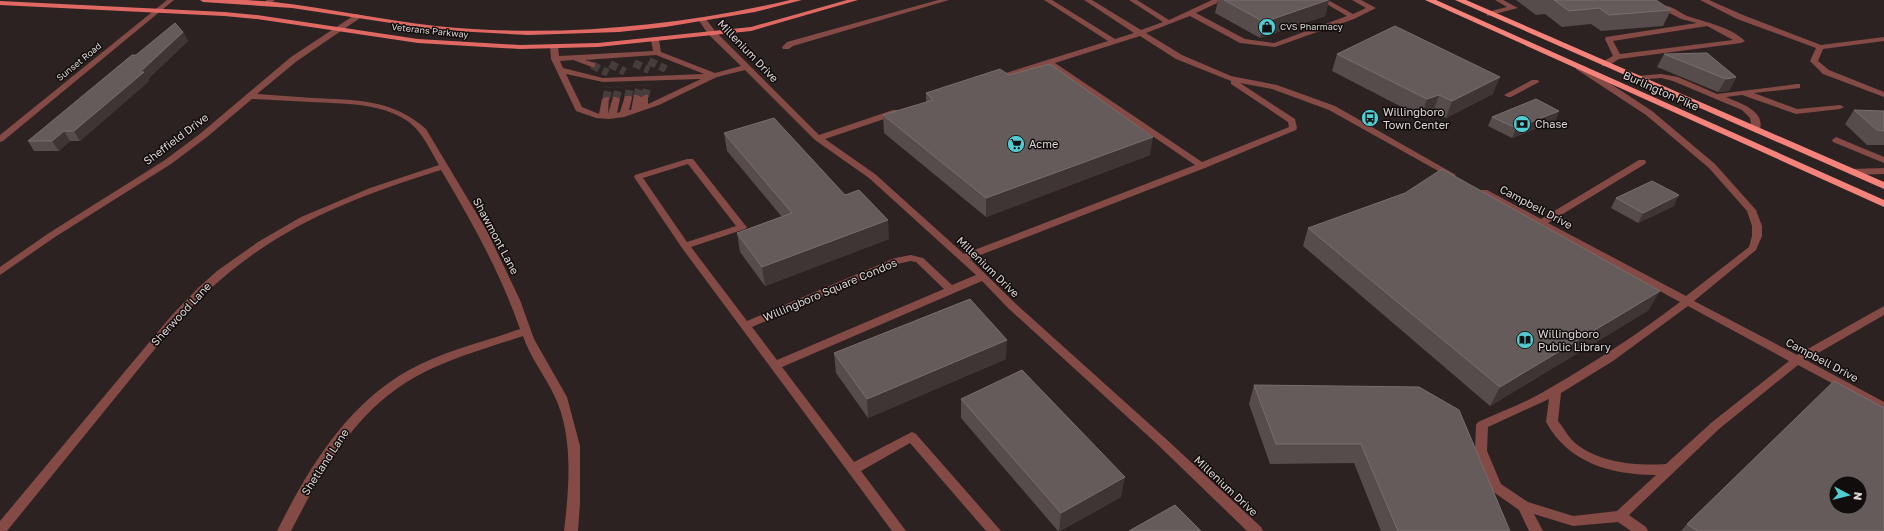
<svg xmlns="http://www.w3.org/2000/svg" width="1884" height="531" font-family="'Golos Text',sans-serif">
<rect width="100%" height="100%" fill="#2c2221"/>
<g fill="none" stroke-linecap="round" stroke-linejoin="round">
<path stroke="#473d3c" stroke-width="8" stroke-dasharray="8 4" stroke-linecap="butt" d="M649,61L666,69
M634,63L649,70
M610,64L625,72
M592,65L608,73
M637,97L640,85
M645,97L648,85
M628,98L630,86
M606,99L609,87
M616,99L619,87"/>
<path fill="#844a45" fill-rule="evenodd" d="M167,0H174L3,141L0,142V135Z
M267,0H275L268,5H264L262,4Z
M938,0H949L793,46L789,49H783L782,47L787,42Z
M1044,0H1052L1115,39L1134,33L1084,0H1092L1141,30L1163,22L1129,0H1137L1169,20L1212,0H1218L1217,3L1196,13L1245,39L1274,43L1347,16L1320,0H1328L1353,14L1366,8L1352,0H1361L1376,8L1354,19L1275,47L1240,43L1190,16L1146,33L1182,55L1231,76L1277,85L1335,106L1456,175L1452,178L1449,177L1329,110L1272,89L1240,83L1295,119L1297,128L1296,130L1205,168L970,259L1016,304L1165,438L1261,527L1263,531H1247L1157,444L1008,308L982,281L782,367L854,462L908,434L912,432L916,434L1001,531H986L910,443L861,471L906,531H892L682,248L634,177L635,175L687,159H693L745,225L747,227L745,229L691,247L747,321L895,258L911,255L923,258L952,285L976,275L869,178L815,140L745,70L717,77L659,105L624,117L609,119L596,118L576,111L551,59L550,46L554,44L558,46L559,56L653,51L651,40L655,38L659,40L661,52L715,73L741,66L709,35L699,21L703,19H706L715,31L819,135L893,110H899V114L825,139L875,174L964,254L1195,165L1048,65L999,81H993V77L1108,41ZM1140,36L1176,59L1231,81V84L1288,122L1289,127L1202,162L1055,63ZM656,55L704,74L603,78L563,68L560,61L573,60L592,67H595V63L585,60ZM566,74L603,82L701,79L648,104V95H645L641,97L637,95H634L631,110H629L632,98L631,96H625L620,112L617,113L620,99L616,97H613L608,114L609,97H606L602,99L599,114L582,107ZM688,164L736,226L687,242L643,178ZM911,261L916,262L944,289L777,360L752,327L897,264Z
M1495,0H1503L1518,8L1487,16V12L1507,7Z
M1700,0H1709L1743,15L1821,45L1884,37V41L1823,49L1818,61L1829,70L1884,92V97L1823,74L1810,61L1816,48L1737,19Z
M1664,6C1672,5 1680,13 1687,16C1705,22 1731,27 1745,41L1741,43L1619,59L1608,66H1602V62L1613,56L1605,39L1606,37L1697,23L1681,19L1664,10ZM1707,26L1733,40L1620,54L1613,41Z
M356,14L363,16L297,61L257,94C276,95 294,97 313,98C355,100 393,99 426,129L487,231L520,300L534,339L567,397L580,446V503L578,531H564C569,489 574,435 554,395C545,376 530,357 523,336C487,348 450,358 417,376C356,409 322,471 291,531H277C308,469 346,405 409,370C443,351 483,342 520,329C500,272 472,222 441,170C328,205 246,241 167,334L7,531H0V521L172,315L198,288L217,271L258,242L301,217L370,188L439,165C430,150 423,133 409,122C381,102 343,104 310,102C291,101 272,100 252,99L207,137L171,164L55,237L0,275V267L49,233L165,160L201,133L291,57Z
M1576,65H1582L1652,111L1715,164L1756,210L1762,226V236L1756,250L1694,301L1797,355L1884,306V315L1806,360L1884,402V411L1798,365L1719,429L1629,515L1646,527L1648,531H1631L1618,522L1573,526L1534,514L1543,531H1529L1519,510L1492,491L1490,487L1475,451L1476,425L1478,422C1502,411 1528,402 1550,388C1595,362 1638,334 1680,302L1481,194L1479,192L1481,190H1487L1541,219L1639,160H1645L1646,162L1645,164L1548,223L1686,296L1749,247L1752,236V226L1747,211L1709,168L1646,115L1576,69ZM1688,306L1789,361L1711,423L1666,464C1636,466 1600,463 1575,443C1568,437 1564,428 1558,421L1561,393L1613,361ZM1549,399L1546,422C1568,463 1612,475 1656,475L1617,511L1573,516L1528,502L1501,484L1487,451L1488,427Z
M1661,74L1678,77L1717,94L1797,84H1800V88L1754,93L1797,109L1840,105L1844,107L1840,109L1796,114L1742,95L1726,97C1739,103 1768,111 1759,132L1756,133L1752,130L1750,118L1742,110L1673,81L1661,78L1637,80L1633,78L1637,76Z
M1532,80H1538L1539,82L1511,97H1508L1504,95Z
M1836,137L1884,157V163L1833,142L1832,140Z
M1884,168V174L1852,175L1848,172L1852,169Z"/>
<path fill="#e16963" fill-rule="evenodd" d="M200,0H247L274,2C328,8 381,20 436,26C554,38 674,27 790,0H802L755,12L665,27L619,32L528,35L437,30L292,8L203,2Z
M847,0H858L751,31L598,47L520,49L418,43L257,19L224,16L0,5V1L224,12L257,15L418,39L520,45L598,43L751,27Z"/>
<path fill="#f6837b" fill-rule="evenodd" d="M1425,0H1436L1884,200V207Z
M1455,0H1466L1884,182V189Z"/>
</g>
<path fill="#564c4b" d="M1218,0H1329L1325,16L1260,38L1215,13Z
M1516,0H1656L1671,10L1663,26L1601,31L1591,24L1562,27L1545,14L1536,15Z
M183,32L188,41L148,79L149,81L80,141H70L59,151H34L28,141L136,55Z
M1337,54L1493,94L1446,118L1433,112L1421,117L1332,71Z
M1664,54L1736,77L1729,91L1718,92L1657,67Z
M1009,75L1150,155L986,217L884,133L883,115L926,102V93Z
M1854,110L1884,111V145H1867L1845,124Z
M1559,111L1555,121L1512,138L1488,126L1492,117Z
M724,133L845,195L889,239L765,286L740,252L737,233L782,217L727,151Z
M1616,198L1674,206L1638,223L1611,208Z
M1308,228L1649,310L1490,406L1303,246Z
M834,353L1006,359L868,418L836,373Z
M1254,385L1419,387L1510,531H1381L1354,463L1270,464L1249,404Z
M961,399L1121,497L1060,531H1058L961,418Z
M1687,524L1884,531H1681Z"/>
<path fill="#3f3534" d="M1328,0H1329L1325,16L1260,38L1264,22Z
M183,32L188,41L148,79L149,81L80,141L74,131Z
M1500,77L1493,94L1446,118L1452,101Z
M1736,77L1729,91L1718,92L1726,79Z
M1439,95L1433,112L1421,117L1427,99Z
M1559,111L1555,121L1512,138L1516,128Z
M64,131L70,141L59,151L52,141Z
M1153,137L1150,155L986,217V198Z
M1679,195L1674,206L1638,223L1643,213Z
M888,220L889,239L765,286L762,267Z
M1660,291L1649,310L1490,406L1500,387Z
M1007,340L1006,359L868,418L867,399Z
M1125,477L1121,497L1060,531H1059L1061,513Z"/>
<path fill="#655b5a" stroke="#786e6d" fill-rule="evenodd" d="M1224,0H1328L1264,22Z
M1554,0H1656L1671,10L1609,15L1599,8L1569,11Z
M175,23L183,32L140,72H144L74,131H64L52,141H28L132,55H136Z
M1395,26L1500,77L1452,101L1439,95L1427,99L1337,54Z
M1707,53L1736,77L1726,79L1664,54Z
M1050,64L1153,137L986,198L883,115L933,100L926,93L1000,69L1009,75Z
M1536,99L1559,111L1516,128L1492,117Z
M1854,110L1884,111V131L1877,130Z
M774,118L845,195L859,190L888,220L762,267L737,233L792,213L724,133Z
M1442,169L1660,291L1500,387L1308,228L1405,193Z
M1652,181L1679,195L1643,213L1616,198Z
M970,299L1007,340L867,399L834,353Z
M1022,370L1125,477L1061,513L961,399Z
M1834,381L1884,408V531H1697L1687,524ZM1836,483H1860V507H1836Z
M1254,385L1419,387L1459,410L1510,531H1398L1361,444H1276Z
M1175,505L1201,531H1129Z"/>
<defs>
<symbol id="shop-disc" viewBox="-11 -11 22 22"><circle r="9.5" fill="#51ccd2" stroke="#110d0c"/><path d="M-5-2.5h2.3a2.7 3.5 0 0 1 5.4 0H5L5.5 6h-11ZM-1.5-2.5h3a1.5 2.3 0 0 0-3 0Z" fill="#111"/></symbol>
<symbol id="bus-disc" viewBox="-11 -11 22 22"><circle r="9.5" fill="#51ccd2" stroke="#110d0c"/><path d="M-5-6H5V4H4V6H2V4H-2V6H-4V4H-5ZM-3.5-4V0h7V-4ZM-3.5 1.2v1.5H-2V1.2ZM2 1.2v1.5H3.5V1.2Z" fill="#111"/></symbol>
<symbol id="bank-disc" viewBox="-11 -11 22 22"><circle r="9.5" fill="#51ccd2" stroke="#110d0c"/><path d="M-6-4H6V4H-6ZM0-2.3a2.3 2.3 0 1 0 0 4.6a2.3 2.3 0 1 0 0-4.6Z" fill="#111"/></symbol>
<symbol id="supermarket-disc" viewBox="-11 -11 22 22"><circle r="9.5" fill="#51ccd2" stroke="#110d0c"/><path d="M-6-5.5h2.5l.6 2H6L4.5 2H-2.5L-4.4-4H-6ZM-1.5 3.2a1.3 1.3 0 1 0 .1 0ZM3 3.2a1.3 1.3 0 1 0 .1 0Z" fill="#111"/></symbol>
<symbol id="library-disc" viewBox="-11 -11 22 22"><circle r="9.5" fill="#51ccd2" stroke="#110d0c"/><path d="M-6-4Q-3-5.5-.7-3.5V5Q-3 3-6 4ZM6-4Q3-5.5 .7-3.5V5Q3 3 6 4Z" fill="#111"/></symbol>
</defs>
<g fill-rule="evenodd">
<use href="#shop-disc" x="1257" y="17" width="20" height="20"/>
<use href="#bus-disc" x="1360" y="108" width="20" height="20"/>
<use href="#bank-disc" x="1512" y="114" width="20" height="20"/>
<use href="#supermarket-disc" x="1006" y="134" width="20" height="20"/>
<use href="#library-disc" x="1515" y="330" width="20" height="20"/>
</g>
<g text-anchor="middle" stroke-width="3" stroke-linejoin="round" paint-order="stroke">
<g font-size="9" fill="#dfd8d7" stroke="#110d0c" text-anchor="start">
<text x="1280" y="30">CVS Pharmacy</text>
</g>
<g font-size="9" fill="#dfd8d7" stroke="#110d0c">
<text transform="translate(430 31) rotate(6)" y="3">Veterans Parkway</text>
<text transform="translate(79 62) rotate(-39)" y="3">Sunset Road</text>
</g>
<g font-size="11" fill="#dfd8d7" stroke="#110d0c">
<text transform="translate(748 51) rotate(46)" y="4">Millenium Drive</text>
<text transform="translate(1661 91) rotate(24)" y="4">Burlington Pike</text>
<text transform="translate(176 139) rotate(-37)" y="4">Sheffield Drive</text>
<text transform="translate(1536 207) rotate(28)" y="4">Campbell Drive</text>
<text transform="translate(496 236) rotate(62)" y="4">Shawmont Lane</text>
<text transform="translate(988 267) rotate(44)" y="4">Millenium Drive</text>
<text transform="translate(830 290) rotate(-23)" y="4">Willingboro Square Condos</text>
<text transform="translate(181 314) rotate(-47)" y="4">Sherwood Lane</text>
<text transform="translate(1822 360) rotate(28)" y="4">Campbell Drive</text>
<text transform="translate(325 462) rotate(-57)" y="4">Shetland Lane</text>
<text transform="translate(1226 486) rotate(43)" y="4">Millenium Drive</text>
</g>
<g font-size="11" fill="#dfd8d7" stroke="#110d0c" text-anchor="start">
<text x="1383" y="116">Willingboro<tspan x="1383" dy="13">Town Center</tspan></text>
<text x="1535" y="128">Chase</text>
<text x="1029" y="148">Acme</text>
<text x="1538" y="338">Willingboro<tspan x="1538" dy="13">Public Library</tspan></text>
</g>
</g>
<g transform="translate(1848 495) rotate(97)"><circle r="19" fill="#110d0c" stroke="#635e5d"/>
<path d="M0-3L7 15L0 10L-7 15Z" fill="#51ccd2"/>
<text y="-6" font-size="11" font-weight="bold" text-anchor="middle" fill="#dfd8d7">N</text>
</g>
</svg>
